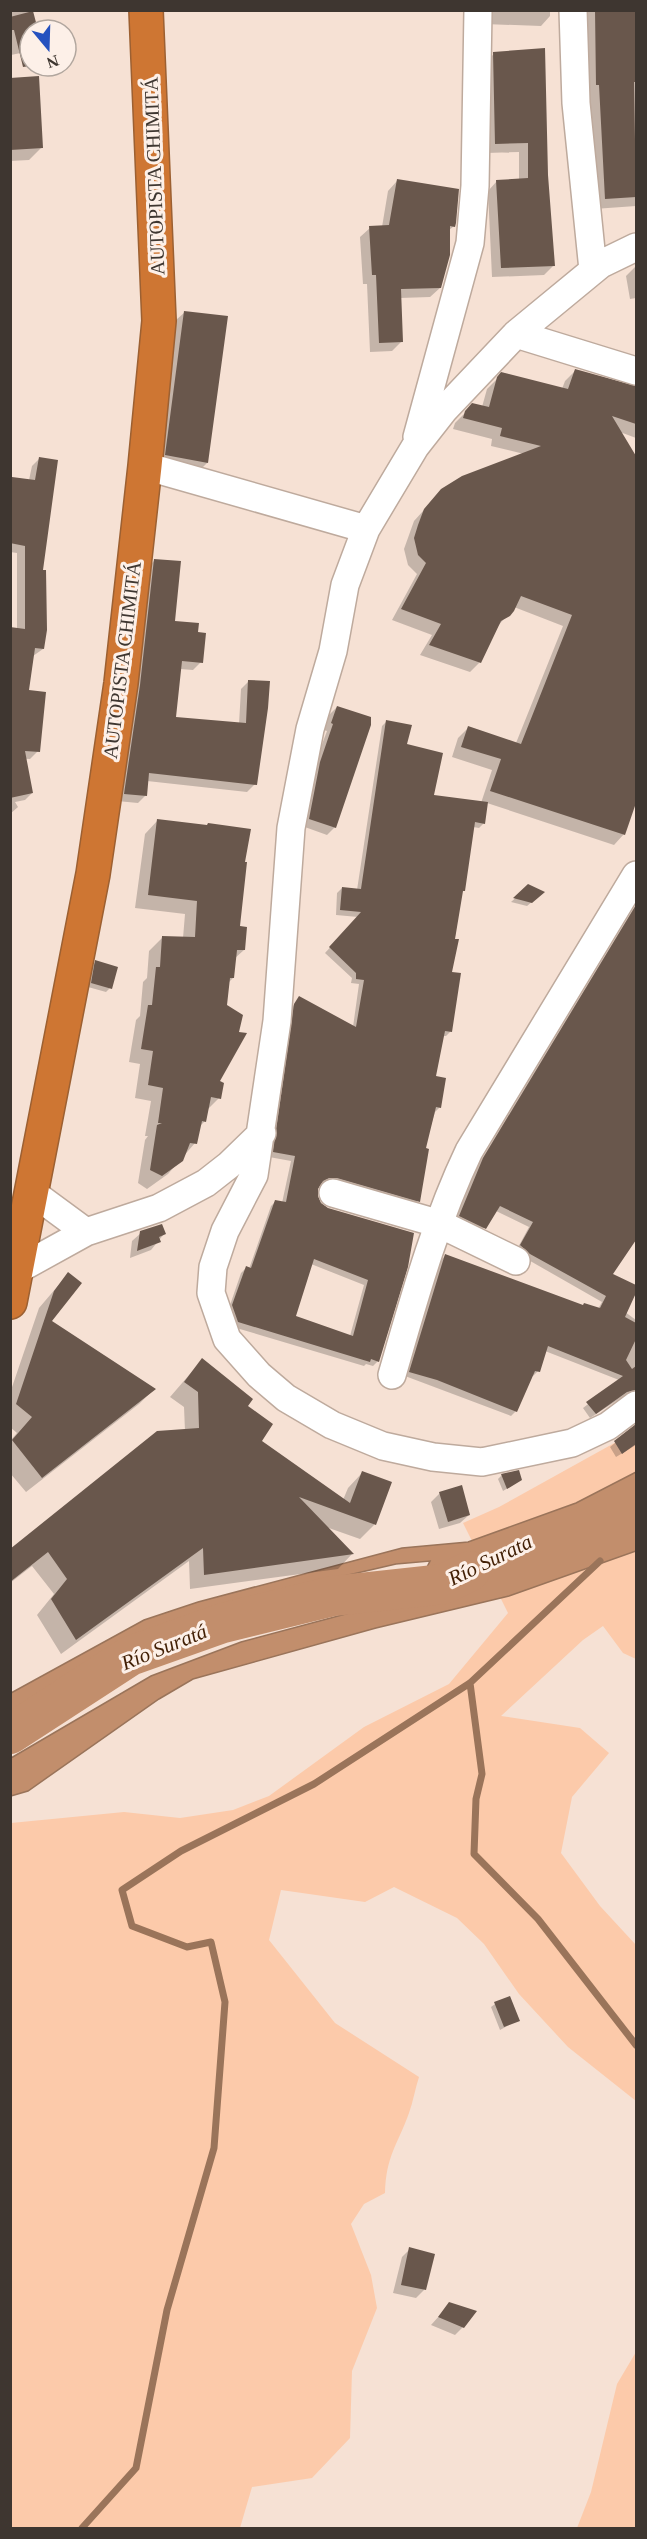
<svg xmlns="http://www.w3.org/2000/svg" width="647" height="2539" font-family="Georgia,serif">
<rect width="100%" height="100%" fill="#f6e1d4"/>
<path fill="#fccaaa" d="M636,1431V1659L623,1653L603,1626L583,1640L501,1716L580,1728L609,1753L572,1797L561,1853L600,1906L636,1945V2101L568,2047L519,1994L484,1944L457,1918L394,1887L365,1902L281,1890L269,1940L335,2023L419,2077C415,2089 413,2102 409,2113C397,2146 386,2156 385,2193L364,2204L351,2224L371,2275L377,2308L352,2371L350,2438L312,2478L252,2487L240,2528H11V1823L124,1812L180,1818L233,1810L269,1796L364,1727L449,1684L508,1613L463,1523L499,1507Z
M636,2352V2528H577L591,2492L617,2384Z"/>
<path fill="#c28e6c" stroke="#9a745a" stroke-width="1.5" d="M636,1472V1551L509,1596L376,1628L193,1679L159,1699L28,1791L11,1796V1758L151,1676L241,1642L353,1612L415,1591L430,1561L396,1564L258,1596L161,1627L88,1664L11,1712V1693L144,1620L198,1602L402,1548L468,1542L576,1503Z"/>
<path fill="#0003" fill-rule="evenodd" d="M10,10H32L37,30H30V51L11,55Z
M481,10H550V16L541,26L484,24Z
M585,10H636V206L594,209Z
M494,54L547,175L553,266L544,275L492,277L488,191L497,181L519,180V152L486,153L484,63Z
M10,80L42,147L29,160L10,161Z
M397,181L454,226L448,231L440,288L430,297L400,298L402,341L392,351L370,352L367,284H363L360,237L370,228L382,227L388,191Z
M636,266V298L630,299L626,276Z
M185,312L207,463L199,471L157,463L176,320Z
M576,370L631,388L636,387V438L620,432L636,459V798L624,834L614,845L487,803L484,823L479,828L473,827L461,893L450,973L451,1031L446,1036H442L434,1077L440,1107L435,1112L424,1149L418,1201L413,1206L331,1182L319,1184L316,1197L320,1204L327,1209L412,1234L378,1361L373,1366L366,1364L364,1366L233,1327L228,1311L241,1273L246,1268L249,1269L271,1206L276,1201L282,1203L291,1161L269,1157L290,1010L299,998L353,1027L359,984L351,983L352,978L325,953L358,917L336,915L337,893L342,888L357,890L382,726L387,721L405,745L433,797L481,803L492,770L452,757L458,738L468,728L516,743L563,626L514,607L498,626L480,662L470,672L420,655L432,635L392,620L417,574L408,565L404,549L414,521L442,490L524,454L491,446L492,439L453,429L455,423L473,405L482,407L487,389L502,374L562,389L565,381ZM311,1264L364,1285L350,1336L295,1317Z
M40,458L43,649L33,656L27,691L38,751L30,759L10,758L17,629V553L10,552V480L13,478L29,480L32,466Z
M154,561L174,622L201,662L193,670L180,669L175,718L239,724L241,689L249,681L255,784L247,792L147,781L146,795L138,803L117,801L146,569Z
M337,707L335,827L327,835L302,826L312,771L327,731L324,730L329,715Z
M10,769L32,793L25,800L15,802L18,807L10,814Z
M158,820L243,863L238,928L244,950L234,959L233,978L228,983L218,1081L219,1098L207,1110L205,1121L199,1127L195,1143L168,1174L147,1189L138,1183L145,1140L148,1136H145L151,1101L135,1098L140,1064L129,1062L136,1020L140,1016L143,982L147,978L149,951L163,937L183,938L185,914L135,908L145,834Z
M529,886L539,896L527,906L511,902Z
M636,904V1230L610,1274L636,1287L625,1312L636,1320V1395L627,1394L590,1418L583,1408L619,1380L545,1351L538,1371L533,1376H531L516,1411L511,1416L405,1376L441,1260L446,1255L583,1307L598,1309L602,1302L525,1258L516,1251L529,1227L496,1211L480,1233L455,1221L478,1165Z
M96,962L110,988L106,992L88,987L92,966Z
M141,1233L164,1234L151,1250L130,1258L132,1241Z
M68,1274L50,1322L154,1389L139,1404L26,1492L10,1473V1441L17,1433L10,1427V1393L39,1308Z
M202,1360L246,1406L259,1441L343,1500L348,1488L362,1473L390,1483L374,1525L360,1539L326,1527L352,1554L338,1569L190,1589L189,1561L61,1654L37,1615L54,1594L32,1566L10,1583V1551L185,1431L184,1407L170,1397Z
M636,1426V1445L616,1457L610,1447Z
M502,1475L516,1483L503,1491L498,1479Z
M440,1493L469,1515L460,1523L439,1529L431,1502Z
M495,2004L518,2020L500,2030L491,2007Z
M410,2249L424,2290L416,2298L393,2293L402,2257Z
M450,2304L463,2327L455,2335L431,2325Z"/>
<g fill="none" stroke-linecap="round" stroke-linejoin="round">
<path stroke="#9a745a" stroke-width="7" d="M470,1683L482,1774L476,1799L474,1854L538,1919L636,2045
M82,2528L136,2468L167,2310L214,2148L225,2002L211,1942L187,1947L132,1926L122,1890L181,1851L314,1784L470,1683L600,1561"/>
<path stroke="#c28e6c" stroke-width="40" d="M10,1734L130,1656L223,1623L333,1596L444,1584L470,1571"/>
</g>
<path fill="#69574c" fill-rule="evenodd" d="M595,10H636V82H634L636,197L605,199L599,85H596Z
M33,11L38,30H30V66L23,67L14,30H10V17Z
M545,48L548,175L555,266L501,268L496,180L528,178V143L495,144L493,52Z
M39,76L43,148L10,150V78Z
M397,179L459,189L456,223L455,227L450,226V255L441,288L401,289L403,342L379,343L376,275H372L369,226L389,225Z
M184,311L228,316L208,463L165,455Z
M575,369L636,386V424L612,416L636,456V803L625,835L490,791L501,759L461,747L468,726L521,744L572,615L521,596L514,611L510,616L501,621L481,663L429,645L441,624L401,609L426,563L418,555L414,538L418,525L424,509L441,489L462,476L541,446L500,436L502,428L463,418L465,411L472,403L489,407L497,377L501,372L568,389Z
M39,457L58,460L43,570H46L47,630L44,649L35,648L29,690L46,692L40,752L25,751L33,793L10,798V627L25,629V546L10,543V490L12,477L35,480Z
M154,559L181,561L175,621L199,623L198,632L206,633L203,663L182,661L176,717L246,723L248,680L270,681L268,708L257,785L149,773L147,796L124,794L140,685Z
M337,706L371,717V725L336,828L309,819L320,762L333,724L331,723Z
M386,720L412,725L407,744L443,753L434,795L488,802L485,824L475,822L465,891H463L455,939H459L452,972L461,973L452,1032L445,1031L436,1076L446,1078L441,1108L436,1107L426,1148L429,1149L420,1202L337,1178H329L323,1181L318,1189V1196L321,1203L328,1208L414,1233L408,1267L379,1362L371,1359L370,1362L238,1322L232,1305L246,1266L251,1268L275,1200L286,1202L295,1156L273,1152L294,1004L299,996L356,1027L364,980L356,979V973L329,947L361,912L340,910L342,887L361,889ZM314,1259L368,1280L353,1336L296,1316Z
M157,819L207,825L208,823L251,829L245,862H247L240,926L247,927L245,950H237L234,978H230L227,1005L243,1015L239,1032L247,1033L220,1081L224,1083L221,1099L211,1097L206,1122L202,1121L197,1144L190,1143L183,1161L162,1176L150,1170L157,1125L162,1123H158L163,1088L148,1085L153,1051L141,1049L148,1005H152L156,967H160L162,936L195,937L197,901L148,895Z
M528,884L545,892L532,903L513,898Z
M636,905V1240L613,1274L636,1285V1293L625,1317L636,1323V1339L626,1360L632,1369L636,1366V1390L627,1392L596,1414L586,1402L623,1376L548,1346L540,1372L535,1371L517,1412L437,1380L409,1372L445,1254L583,1305L584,1303L600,1308L606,1296L530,1254L520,1245L533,1222L500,1206L486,1229L459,1216L483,1158Z
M95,960L118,967L112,989L91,983Z
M162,1224L166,1234L159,1237L161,1242L137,1251L140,1231Z
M68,1272L82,1283L52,1321L156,1389L42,1478L12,1440L32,1417L16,1404L54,1291Z
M202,1358L253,1399L248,1406L273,1424L262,1441L350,1503L362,1471L392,1482L376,1525L299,1497L354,1554L204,1575L203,1548L76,1640L51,1599L67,1579L48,1552L10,1582V1549L157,1431L199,1428L198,1392L184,1382Z
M636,1424V1444L622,1454L614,1441Z
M519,1470L522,1480L507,1489L501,1474Z
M462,1485L470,1515L448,1522L439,1492Z
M510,1996L520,2021L504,2027L494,2002Z
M409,2247L435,2254L426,2290L401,2285Z
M449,2302L477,2311L464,2328L438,2317Z"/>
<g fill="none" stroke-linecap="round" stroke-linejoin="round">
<defs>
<path id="minor" d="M573,10L576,103L593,270
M636,247L601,264L516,334L444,410L415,447L366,529L345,585L333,651L310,729L291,828L277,1021L254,1175L225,1231L213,1267L211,1293L227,1339L259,1375L286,1398L332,1425L383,1446L433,1457L482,1462L572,1443L608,1426L636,1405
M516,334L636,371
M417,437L470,243L475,186L478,10
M145,466L366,529
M33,1193L86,1232
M333,1193L440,1224L516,1261
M10,1274L86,1232L159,1208L206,1183L229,1165L262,1133
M392,1375C414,1299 435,1222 469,1151L636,875"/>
<path id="highway" d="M10,1302L93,874L121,683L145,466L159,321L146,10"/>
</defs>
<use href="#minor" stroke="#beaa9d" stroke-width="30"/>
<use href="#highway" stroke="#9c6032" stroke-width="36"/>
<use href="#minor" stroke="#fff" stroke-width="27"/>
<use href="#highway" stroke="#ce7633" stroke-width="33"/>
</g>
<g text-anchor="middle" stroke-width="6" stroke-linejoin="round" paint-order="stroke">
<g font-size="20" fill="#3e3630" stroke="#fdf0e8">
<text transform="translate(154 176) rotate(-92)" y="7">AUTOPISTA CHIMITÁ</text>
<text transform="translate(122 660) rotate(-83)" y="7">AUTOPISTA CHIMITÁ</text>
</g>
<g font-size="21" font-style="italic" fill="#421f04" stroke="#fdf0e8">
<text transform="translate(490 1560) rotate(-26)" y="7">Río Surata</text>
<text transform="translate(164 1647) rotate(-22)" y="7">Río Suratá</text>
</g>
</g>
<rect width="647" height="2539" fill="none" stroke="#3e3630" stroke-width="24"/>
<g transform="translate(48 48) rotate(161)"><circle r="28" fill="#fdf0e8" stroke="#b1a69e" stroke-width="1.5"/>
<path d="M0-4.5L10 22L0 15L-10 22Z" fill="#2551bf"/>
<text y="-9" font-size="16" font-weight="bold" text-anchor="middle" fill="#3e3630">N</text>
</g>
</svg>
